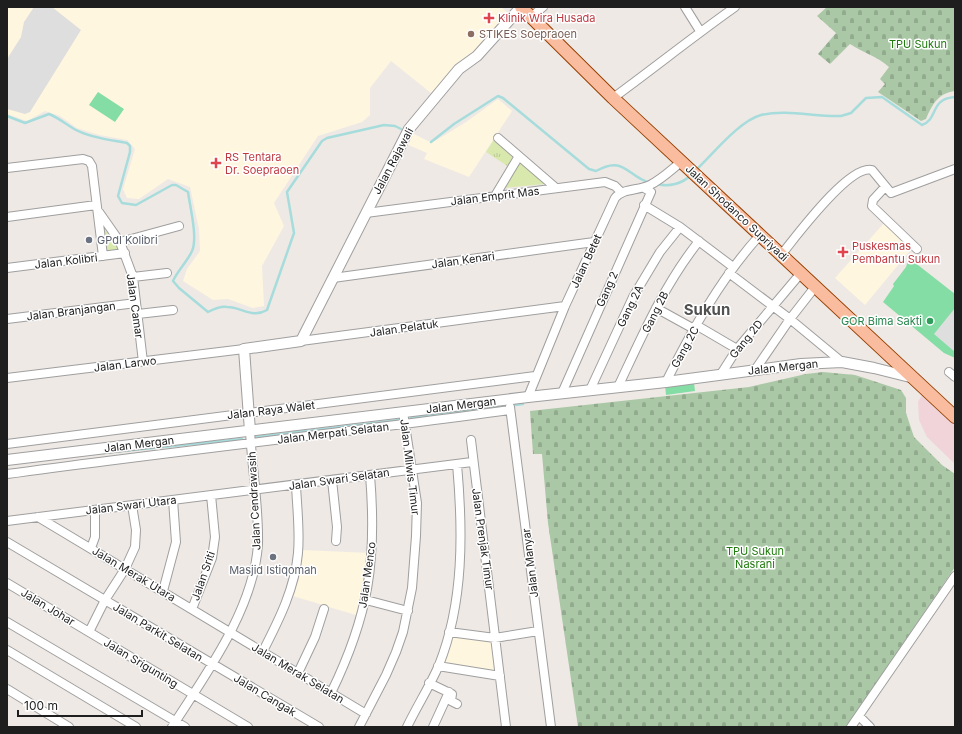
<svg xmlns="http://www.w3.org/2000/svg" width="962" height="734" font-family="Inter,sans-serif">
<defs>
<pattern id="grass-tufts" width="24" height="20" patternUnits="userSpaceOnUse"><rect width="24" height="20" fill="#d9e8ac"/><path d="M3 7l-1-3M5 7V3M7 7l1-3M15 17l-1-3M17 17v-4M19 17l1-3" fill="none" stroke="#bac794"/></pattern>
<pattern id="cemetery-stones" width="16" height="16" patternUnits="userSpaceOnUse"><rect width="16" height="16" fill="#aac8a6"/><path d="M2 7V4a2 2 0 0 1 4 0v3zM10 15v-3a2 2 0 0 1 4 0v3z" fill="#92ab8e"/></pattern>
</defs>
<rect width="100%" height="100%" fill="#efe9e5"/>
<path fill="#f0d4da" d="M922,395L955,426V464L927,437L919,420L918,402Z"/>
<path fill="#fef6df" d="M7,7H501L509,14L473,55L460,64L431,93L391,61L370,88V115L362,122L318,136L274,203L284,226L262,266L264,306L253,308L228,299L213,300L183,281L187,269L200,251L199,229L190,187L168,179L139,199L127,198L123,189L135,149L127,140L99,135L77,128L60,116L45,111L27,121L7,114Z
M498,99L512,111L469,177L424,159L427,153L406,144L412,133L428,141H435L466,122Z
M885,222L913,247L865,305L835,278Z
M301,550L370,553L359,616L293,596L299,572Z
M451,636L492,642L494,671L444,663Z"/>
<path fill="url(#grass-tufts)" d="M495,138L513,155L509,167L486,152Z"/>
<path fill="url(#cemetery-stones)" d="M827,7H955V91C938,93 932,105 926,119L921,121L878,92L885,84L880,79L889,67C877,56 863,53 850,44L830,64L818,54L836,33L817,16Z
M823,372L855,375L901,390L906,398V413L914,437L942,465L955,474V567L847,727H578L548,523L542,454H533L530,411L749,387L806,374Z"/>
<path fill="#d9e8ac" d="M519,162H521L545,184L504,188Z
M103,227L119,248V251L106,252Z"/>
<path fill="#84dda4" d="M98,92L124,109L115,122L89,105Z
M909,258L955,294V358L944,353L883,302L894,286L893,284L906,267Z
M694,383L695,391L666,395L665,385Z"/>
<path fill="#dedede" d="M34,7H52L81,30L30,112L25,114L7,109V59L21,37L24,22Z
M955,308V352L934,334Z"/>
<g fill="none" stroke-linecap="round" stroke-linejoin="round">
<path stroke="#a6dcdb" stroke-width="2.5" d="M7,116L25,123L49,114C59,118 67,125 76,130C91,138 111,140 127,143L130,146V152L118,196L122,203L136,205L172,185H176L188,192C190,207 198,238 192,251C187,262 178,270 173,281L179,288L208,312C214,309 221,306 227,307C242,307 252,319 267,310L294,233L287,192L322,141L327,138L384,125L395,126L401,129
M431,142L454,124L498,96L503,98L589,169L596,171C624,155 627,176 650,183
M696,170C713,154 739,121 761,115C787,109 815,117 841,116L851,113L866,98L882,97L922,125C939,119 929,99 955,97
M657,184C669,187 682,184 691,175
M411,418L523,404
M256,437L399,420
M103,453L242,439"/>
<defs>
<path id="minor" d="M685,7L700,31
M531,17L543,7
M613,98C654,68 694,36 735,7
M498,138L556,188
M7,168L83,159L89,161L92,166L103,256
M885,187L873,200L872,206L917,249
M495,196L519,156
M644,205L680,227L733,267
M99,212L120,242L133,277L143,362
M366,213L605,182L615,186L621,192
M7,217L96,205
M120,242L179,226
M781,255C795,238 849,164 872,170L891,193L955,169
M7,268L125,253
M729,273L790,319L842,362
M133,277L167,273
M333,278L594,242
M656,308L694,329
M138,314L173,310
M7,319L136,303
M696,325L737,349
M301,341L565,306
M755,370L790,319L815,287
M949,372L955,377
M721,374L737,349L801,273
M7,378L244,349
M666,382C692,330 721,278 760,235
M618,387C642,336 664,285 699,241
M590,390L633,297L660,252L680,227
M562,393L651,192L644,188
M528,397L565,306L615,198C623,188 638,191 650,185C662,179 671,170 681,162
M510,407L551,727
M471,440L506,727
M7,444L535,376
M7,474C175,451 343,433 510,410
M332,480L337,527L336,541
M38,517L366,714
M7,521L472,462
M7,542L319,727
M91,548L95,537V510
M7,583L248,727
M163,591L176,542L173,500
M366,600L408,611
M192,609L212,558L215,537L211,495
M7,622L185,727
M89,632L105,600L125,569L135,547L136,530L132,505
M449,632L495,638L538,631
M7,650L136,727
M263,651C279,620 295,588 298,553C300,531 297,508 296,485
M438,666L500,676
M298,673L315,637L324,609
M429,683L452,694L451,701L457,704
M7,689L69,727
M331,693C369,615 377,560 370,475
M859,716L870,727
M172,727C206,674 254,609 258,544C259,508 252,468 250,431
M359,727L386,675L396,652L403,632L412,588L416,536L417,503L403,412
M407,727C417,706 430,686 439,665C464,602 463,531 457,464
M433,727L449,692
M851,727L955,576"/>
<path id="tertiary" d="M250,431L244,349L301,341L409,129L459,69L477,56L521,7
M7,460L528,397L666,382L801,364L842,362L874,368L914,378"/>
<path id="primary" d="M521,7L613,98L955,417"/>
</defs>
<use href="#minor" stroke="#9f9f9f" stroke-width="10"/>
<use href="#tertiary" stroke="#9f9f9f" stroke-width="12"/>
<use href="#primary" stroke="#964103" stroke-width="14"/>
<use href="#minor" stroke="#fff" stroke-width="8"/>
<use href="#tertiary" stroke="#fff" stroke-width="10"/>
<use href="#primary" stroke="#fabc9f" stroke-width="12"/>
</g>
<g fill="#e0444e" stroke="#fff" stroke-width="1.5">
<path d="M487 12h4v4h4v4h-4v4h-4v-4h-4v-4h4z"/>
<path d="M214 157h4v4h4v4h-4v4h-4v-4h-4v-4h4z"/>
<path d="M841 246h4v4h4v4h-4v4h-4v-4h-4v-4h4z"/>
</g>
<circle fill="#8d6e63" stroke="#fff" stroke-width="1.5" cx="471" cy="34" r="4"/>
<g fill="#6b7280" stroke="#fff" stroke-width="1.5">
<circle cx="89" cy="240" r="4"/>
<circle cx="273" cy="557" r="4"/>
</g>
<circle fill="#2e9e5b" stroke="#fff" stroke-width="1.5" cx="930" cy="321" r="4"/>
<g text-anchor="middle" stroke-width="3" stroke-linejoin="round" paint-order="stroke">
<g font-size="11" fill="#be3a42" stroke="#fff" text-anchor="start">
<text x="498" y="22">Klinik Wira Husada</text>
<text x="225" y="161">RS Tentara<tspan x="225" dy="13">Dr. Soepraoen</tspan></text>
<text x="852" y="250">Puskesmas<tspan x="852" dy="13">Pembantu Sukun</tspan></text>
</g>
<g font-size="11" fill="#785e54" stroke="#fff" text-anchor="start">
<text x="479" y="38">STIKES Soepraoen</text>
</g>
<g font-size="11" fill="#207b0e" stroke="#fff">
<text x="918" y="48">TPU Sukun</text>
<text x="755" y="555">TPU Sukun<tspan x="755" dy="13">Nasrani</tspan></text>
</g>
<g font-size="11" fill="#1e1e1e" stroke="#fff">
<text transform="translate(393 161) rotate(-62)" y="4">Jalan Rajawali</text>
<text transform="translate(495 196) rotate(-7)" y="4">Jalan Emprit Mas</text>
<text transform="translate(737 213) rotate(43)" y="4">Jalan Shodanco Supriyadi</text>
<text transform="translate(463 260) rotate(-8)" y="4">Jalan Kenari</text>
<text transform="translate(66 261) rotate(-7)" y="4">Jalan Kolibri</text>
<text transform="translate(586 261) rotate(-65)" y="4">Jalan Betet</text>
<text transform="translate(607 289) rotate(-66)" y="4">Gang 2</text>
<text transform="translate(135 306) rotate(82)" y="4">Jalan Camar</text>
<text transform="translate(630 306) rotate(-64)" y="4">Gang 2A</text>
<text transform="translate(71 311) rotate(-7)" y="4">Jalan Branjangan</text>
<text transform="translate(655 312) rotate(-63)" y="4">Gang 2B</text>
<text transform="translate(404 328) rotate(-8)" y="4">Jalan Pelatuk</text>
<text transform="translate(746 339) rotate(-51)" y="4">Gang 2D</text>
<text transform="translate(685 347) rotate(-61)" y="4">Gang 2C</text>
<text transform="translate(125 364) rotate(-7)" y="4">Jalan Larwo</text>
<text transform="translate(783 367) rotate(-6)" y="4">Jalan Mergan</text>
<text transform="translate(461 405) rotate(-7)" y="4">Jalan Mergan</text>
<text transform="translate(271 410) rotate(-7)" y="4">Jalan Raya Walet</text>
<text transform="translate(333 433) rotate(-7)" y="4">Jalan Merpati Selatan</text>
<text transform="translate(139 444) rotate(-7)" y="4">Jalan Mergan</text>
<text transform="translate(410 467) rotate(83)" y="4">Jalan Mliwis Timur</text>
<text transform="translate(339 479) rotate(-8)" y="4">Jalan Swari Selatan</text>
<text transform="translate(254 501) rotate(-93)" y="4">Jalan Cendrawasih</text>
<text transform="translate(131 505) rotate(-7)" y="4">Jalan Swari Utara</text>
<text transform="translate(483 539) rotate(82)" y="4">Jalan Prenjak Timur</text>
<text transform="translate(530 563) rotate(-97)" y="4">Jalan Manyar</text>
<text transform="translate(134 574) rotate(31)" y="4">Jalan Merak Utara</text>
<text transform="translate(367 575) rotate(-82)" y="4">Jalan Menco</text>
<text transform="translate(203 576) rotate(-71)" y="4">Jalan Sriti</text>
<text transform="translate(48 607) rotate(31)" y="4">Jalan Johar</text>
<text transform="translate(158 632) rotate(31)" y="4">Jalan Parkit Selatan</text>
<text transform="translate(141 663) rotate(31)" y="4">Jalan Srigunting</text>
<text transform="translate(298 673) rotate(31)" y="4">Jalan Merak Selatan</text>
<text transform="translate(265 695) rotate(31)" y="4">Jalan Cangak</text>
</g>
<g font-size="11" fill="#5b616d" stroke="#fff" text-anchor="start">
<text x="97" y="244">GPdI Kolibri</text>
<text x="273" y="574" text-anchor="middle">Masjid Istiqomah</text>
</g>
<g font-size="11" fill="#27864d" stroke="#fff" text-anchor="end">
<text x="922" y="325">GOR Bima Sakti</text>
</g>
<g font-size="15" font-weight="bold" fill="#515151" stroke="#fff">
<text x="707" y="315">Sukun</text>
</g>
</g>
<rect width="962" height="734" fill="none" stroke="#1e1e1e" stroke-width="16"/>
<path d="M18 710v6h124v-6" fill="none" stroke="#1e1e1e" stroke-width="2"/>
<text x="24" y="710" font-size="12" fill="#1e1e1e" stroke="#ffffff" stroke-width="3" paint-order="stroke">100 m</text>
</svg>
